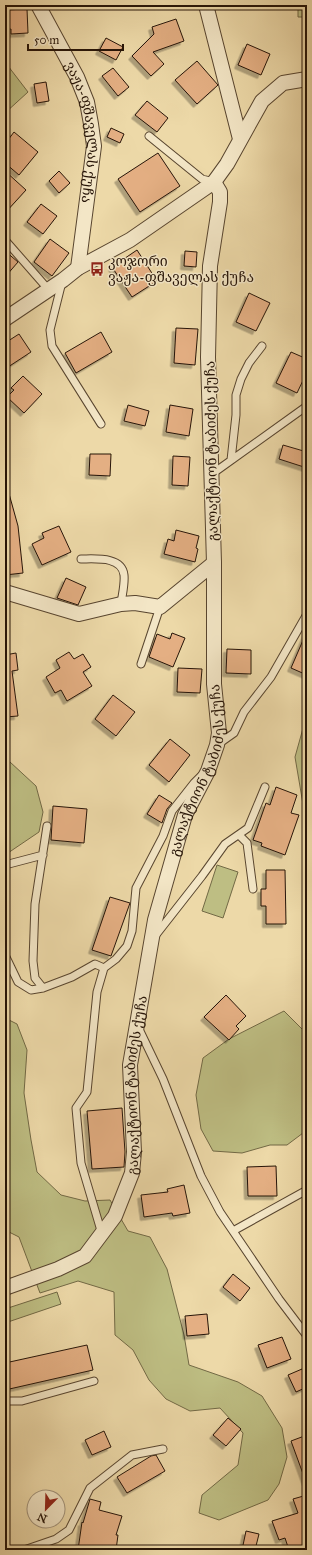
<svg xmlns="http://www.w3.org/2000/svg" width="312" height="1555" font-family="'IM FELL Great Primer','Noto Serif Georgian',serif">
<defs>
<filter id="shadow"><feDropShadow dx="-3.5" dy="3.5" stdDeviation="0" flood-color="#0004"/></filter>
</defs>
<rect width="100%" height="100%" fill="#edd9a8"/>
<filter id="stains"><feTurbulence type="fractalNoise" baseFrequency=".005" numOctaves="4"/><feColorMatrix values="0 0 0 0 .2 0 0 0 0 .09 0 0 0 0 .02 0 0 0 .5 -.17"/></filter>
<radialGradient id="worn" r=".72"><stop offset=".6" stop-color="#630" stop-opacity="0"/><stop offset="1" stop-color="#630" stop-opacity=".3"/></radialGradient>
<path fill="#bebe83" stroke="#726945" d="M298,5H307V17H298Z
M5,62L28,92L5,113Z
M307,714V813L304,810L295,757Z
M5,762H10L36,786L43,812L39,832L5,855Z
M217,865L238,872L223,918L202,911Z
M284,1011L307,1034V1130L287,1145H270L242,1153L213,1151L201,1129L196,1095L203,1058L229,1039Z
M5,1018L17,1024L27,1050L24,1093L31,1140L37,1172L61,1195L85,1201L110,1200L128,1231L150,1237L167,1269L184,1335L189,1365L238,1382L262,1396L282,1428L287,1457L279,1484L268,1500L219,1520L199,1513L202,1495L238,1465L243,1433L220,1408L190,1411L166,1399L149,1380L133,1350L115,1335L114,1292L78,1281L40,1293L19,1237L5,1230Z
M57,1292L61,1304L5,1323V1309Z"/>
<path fill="#e4af83" stroke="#261407" filter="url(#shadow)" d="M27,9L28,33L11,34V29L5,30V10Z
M176,19L184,41L153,52L164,64L151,76L132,56L154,34L152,27Z
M106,38L123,47L116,60L99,51Z
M247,44L270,54L261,75L238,65Z
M197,61L218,85L197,104L175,80Z
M113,68L129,87L118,96L102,76Z
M46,82L49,101L37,103L34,84Z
M147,101L168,118L157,132L135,115Z
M111,128L124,134L120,143L107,137Z
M14,132L38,152L19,175L5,163V144Z
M158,153L180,186L140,212L118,179Z
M5,171L26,190L5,213Z
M59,171L70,183L59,193L49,181Z
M41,204L57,216L43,234L27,222Z
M50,239L69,253L52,276L34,262Z
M137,250L157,281L132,297L112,267Z
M5,251L18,262L5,277Z
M185,251L197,252L196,267L184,266Z
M249,293L270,303L256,331L236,322Z
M176,328L198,329L195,365L174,363Z
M101,332L112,352L76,373L65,353Z
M19,334L31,352L5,369V343Z
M291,352L307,359V372L297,393L276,383Z
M23,376L42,394L24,413L7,397L14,390L11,388Z
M128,405L149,411L145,426L124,421Z
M170,405L193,409L189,436L166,432Z
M283,445L307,452V468L279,459Z
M90,454H111L110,476L89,475Z
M173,456L190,457L188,486L172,485Z
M5,490H8L18,526L23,573L5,575Z
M59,526L71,552L42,565L32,544L44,538L42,533Z
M176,530L199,536L196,548L198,549L195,562L164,554L168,539L174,541Z
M66,578L86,587L78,605L57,598Z
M307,631V675L291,668Z
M172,633L185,638L173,667L149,657L157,634L170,639Z
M227,649L251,650V674L226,673Z
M69,652L74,659L83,654L91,667L83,672L92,686L67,701L61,690L55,693L46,677L60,668L56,660Z
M16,653L18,670L12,671L18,716L5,717V655Z
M178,668L202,669L200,693L177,692Z
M113,695L135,712L116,736L95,719Z
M170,739L190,755L169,782L149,765Z
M276,787L297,795L291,813L299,815L285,855L261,846L262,843L253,840L266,803L270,805Z
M159,795L172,803L167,809L162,823L147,814Z
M53,806L87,809L84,843L51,840Z
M266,870H285L286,924H266V906H261V889H266Z
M110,897L130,903L111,956L92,950Z
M226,995L246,1016L236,1026L239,1029L229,1040L204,1017Z
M122,1108L125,1152L124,1167L92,1169L87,1111Z
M276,1166L277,1196H248L247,1167Z
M184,1185L190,1213L173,1216L172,1213L144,1217L141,1195L168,1192L167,1189Z
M233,1274L250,1288L240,1301L223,1287Z
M207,1314L209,1334L187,1336L185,1316Z
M282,1337L291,1359L267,1368L258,1345Z
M87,1345L93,1370L5,1390V1363Z
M302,1369L307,1380V1387L296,1392L288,1375Z
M228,1418L241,1429L226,1446L213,1435Z
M104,1431L111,1447L92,1455L85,1440Z
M307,1435V1481L306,1482L291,1441Z
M156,1455L165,1471L127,1493L117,1477L151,1456Z
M307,1495V1550H289L285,1538L279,1540L272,1521L298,1513L293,1499Z
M90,1499L101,1502L99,1510L122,1516L116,1535H118L116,1550H78L82,1522L83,1523Z
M246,1531L259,1534L255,1550H242Z"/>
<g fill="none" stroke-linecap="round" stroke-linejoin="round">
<defs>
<path id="lane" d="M149,136L202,179L214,182
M5,240L48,289
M62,282L50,330L52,346L101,424
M231,460L236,415V395L241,379L249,363L262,346
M212,474L307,406
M81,559C95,559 122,556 124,575C125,584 122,595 121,604
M141,664L160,607
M217,745L234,733L244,712L271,677L307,614
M239,835L247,843L253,889
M5,865L43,855
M155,936L202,876L225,844L248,828L265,787
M5,955L18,982L31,990L43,988L72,977L95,964L104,968L97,992L87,1092L76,1108L81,1163L102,1234
M104,968L116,959L127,946L132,931L136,888L163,836L172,811L194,783L201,776
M43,988L35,978L33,961L35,904L47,826
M138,1027L163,1079L201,1176L220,1212L279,1299L307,1336
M233,1231L307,1190
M5,1401H22L94,1381
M24,1550L56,1539L69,1530L90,1488L132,1455L163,1449"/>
<g id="street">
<path id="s1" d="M38,5L77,77L87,102L91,124L94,146L78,268"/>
<path d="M206,5L240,139"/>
<path d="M5,319L63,280L78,268L130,240L214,182L227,164L262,101L283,83L307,79"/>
<path d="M5,592L79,614L121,604L135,603L160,607L214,563"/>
<path id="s2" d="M5,1288L58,1269L85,1256L115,1216L132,1173L134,1152L130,1065L155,920L185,815L208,771L217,745L219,733L214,684V563L208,357L210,266L220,202V192L214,182"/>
</g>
</defs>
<use href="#lane" stroke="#58452f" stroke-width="9"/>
<use href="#street" stroke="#58452f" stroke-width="16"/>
<use href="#lane" stroke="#f3e6c6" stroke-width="7"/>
<use href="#street" stroke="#f3e6c6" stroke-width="14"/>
</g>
<defs>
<symbol id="bus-bare" viewBox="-9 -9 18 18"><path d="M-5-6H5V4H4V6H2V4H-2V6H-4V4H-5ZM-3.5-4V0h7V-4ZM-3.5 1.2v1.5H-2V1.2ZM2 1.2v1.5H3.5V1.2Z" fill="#8f2418" stroke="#f3e6c6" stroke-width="2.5" paint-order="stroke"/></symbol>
</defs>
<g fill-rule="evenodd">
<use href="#bus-bare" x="87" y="259" width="20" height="20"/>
</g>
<g text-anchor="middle" stroke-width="3" stroke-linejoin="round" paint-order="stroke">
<g font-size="14" fill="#261407" stroke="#f3e6c6">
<text dy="5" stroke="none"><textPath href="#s1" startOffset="138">ვაჟა-ფშაველას ქუჩა</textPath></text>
<text transform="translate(211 451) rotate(-91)" y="5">გალაქტიონ ტაბიძეს ქუჩა</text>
<text dy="5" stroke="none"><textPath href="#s2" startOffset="595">გალაქტიონ ტაბიძეს ქუჩა</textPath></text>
<text dy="5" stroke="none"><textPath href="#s2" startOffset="271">გალაქტიონ ტაბიძეს ქუჩა</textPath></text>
</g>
<g font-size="14" fill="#261407" stroke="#f3e6c6" text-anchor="start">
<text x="108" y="266">კოჯორი<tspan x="108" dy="16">ვაჟა-ფშაველას ქუჩა</tspan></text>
</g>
</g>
<rect width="312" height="1555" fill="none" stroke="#edd9a8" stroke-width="20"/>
<rect x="6" y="6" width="300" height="1543" fill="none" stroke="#261407" stroke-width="2"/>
<rect x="10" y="10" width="292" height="1535" fill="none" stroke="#261407"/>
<g transform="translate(46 1509) rotate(203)"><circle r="19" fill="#f3e6c6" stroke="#a1927a"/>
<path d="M0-3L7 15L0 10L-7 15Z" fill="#8f2418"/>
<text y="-6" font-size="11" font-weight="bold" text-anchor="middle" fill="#261407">N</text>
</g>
<path d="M28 44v6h95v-6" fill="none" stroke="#261407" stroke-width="2"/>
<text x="34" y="44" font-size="12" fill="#261407" stroke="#f3e6c6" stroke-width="3" paint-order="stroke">50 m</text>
<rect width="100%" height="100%" filter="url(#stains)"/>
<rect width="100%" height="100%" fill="url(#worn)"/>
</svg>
